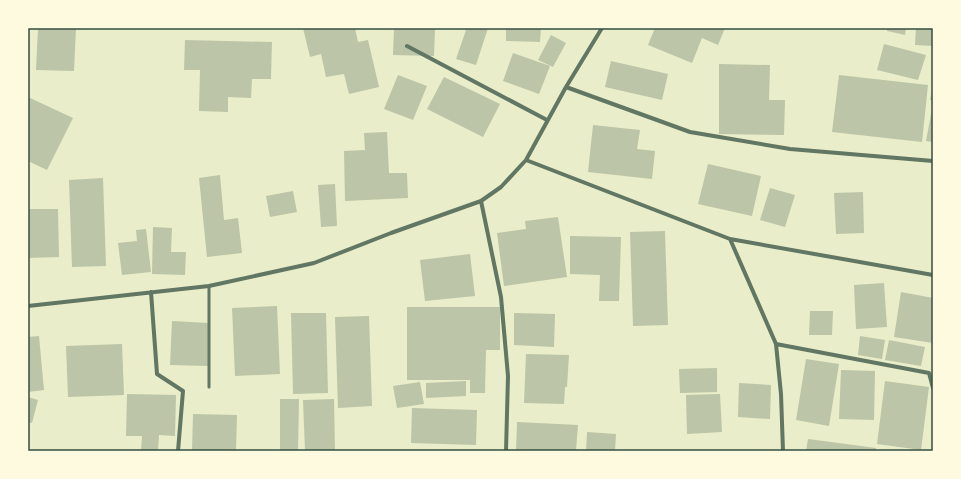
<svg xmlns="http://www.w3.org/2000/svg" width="961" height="479" font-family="'Times New Roman',serif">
<rect width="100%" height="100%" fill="#e9edc9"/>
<path fill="#bcc5a7" d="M38,28H76L74,71L36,70Z
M303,28H355L358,42L368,40L379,87L349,94L344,74L326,77L321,54L310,57Z
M394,28H435L434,56L393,55Z
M460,28H488L476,65L456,59L466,30Z
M506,28H541L540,42L506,41Z
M655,28H725L718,45L702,38L692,63L648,45Z
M887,28H906L905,35L887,31Z
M916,28H933V46L915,45Z
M551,35L566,43L553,67L538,60Z
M185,40L272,42L271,79H252L251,98L228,97V112L199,111L200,70H184Z
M884,44L926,55L918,80L877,70Z
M513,53L550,66L539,94L503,81Z
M611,61L668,74L662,100L605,87Z
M719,64L770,65L769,100H785L784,135L719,134Z
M398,75L427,86L413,120L384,109Z
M839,75L928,85L922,142L832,132Z
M444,77L500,104L483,137L427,109Z
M932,90H933V100H930Z
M28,97L73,118L47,170L28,161Z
M932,109H933V142L926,141Z
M593,125L640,130L637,149L655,151L652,179L588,172Z
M387,132L389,173H407L408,198L345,201L344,151L365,150L364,133Z
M708,164L761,176L752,216L698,204Z
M220,175L224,220L238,218L242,253L207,257L199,178Z
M103,178L106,266L72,267L69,180Z
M335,184L337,226L321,227L318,185Z
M770,188L795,195L785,227L760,220Z
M293,191L297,212L270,217L266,196Z
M863,192L864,233L836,234L834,193Z
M28,209H58L59,257L28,258Z
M558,217L567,277L504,286L497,233L526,229L525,221Z
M153,227L172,228L171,252H186L185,275L152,274Z
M146,229L151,272L122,275L118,243L137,241L136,230Z
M665,231L668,325L633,326L630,232Z
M570,236L621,237L619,301H599L600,275L570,274Z
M470,254L475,296L425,301L420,260Z
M884,283L887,327L856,329L854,285Z
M901,292L933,298V343L894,337Z
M277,306L280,374L235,376L232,308Z
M407,307H500V350H486L485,393H470V380H407Z
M810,311H833L832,335H809Z
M291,313H326L328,393L293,394Z
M514,313L555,314L554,347L514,345Z
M369,316L372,406L338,408L335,317Z
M172,321L209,323L208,366L170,365Z
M39,336L44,390L28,392V337Z
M860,336L885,340L882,359L858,355Z
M889,340L925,347L921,366L885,360Z
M122,344L124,395L68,397L66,346Z
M526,354L569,355L567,387H565L564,404L524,403Z
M806,359L839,364L829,426L796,420Z
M717,368V392L680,393L679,369Z
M841,370L875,371L874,420L839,419Z
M466,381V396L426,398V383Z
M885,381L929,387L921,450L877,444Z
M420,382L424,404L397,408L393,386Z
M739,383L771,385L770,419L738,417Z
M127,394L176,395L175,436L159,435L158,451H141L142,436H126Z
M720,394L722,432L687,434L686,395Z
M28,397L38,400L32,423L28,422Z
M280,399H299L298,451H280Z
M334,399L335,451H305L303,400Z
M412,408L477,410L476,445L411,443Z
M193,414L237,415L236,451H192Z
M517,422L578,425L576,451H516Z
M587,432L616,434L615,451H586Z
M808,439L876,448V451H806Z"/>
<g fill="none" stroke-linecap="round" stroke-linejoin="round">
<path stroke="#617663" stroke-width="3" d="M209,286V387"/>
<path stroke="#617663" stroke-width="4" d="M407,46L547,120
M566,87L690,132L790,149L933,161
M526,160L730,239L933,275
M481,201L501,297L508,376L506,451
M730,239L776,344L929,373L933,388
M151,292L157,374L183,391L178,451
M28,306L209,286L314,263L391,233L481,201L501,187L526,160L566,87L602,28
M776,344L781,394L783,451"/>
</g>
<rect width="961" height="479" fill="none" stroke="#fefae0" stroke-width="58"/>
<rect x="29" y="29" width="903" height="421" fill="none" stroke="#344e41" stroke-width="1.5"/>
</svg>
